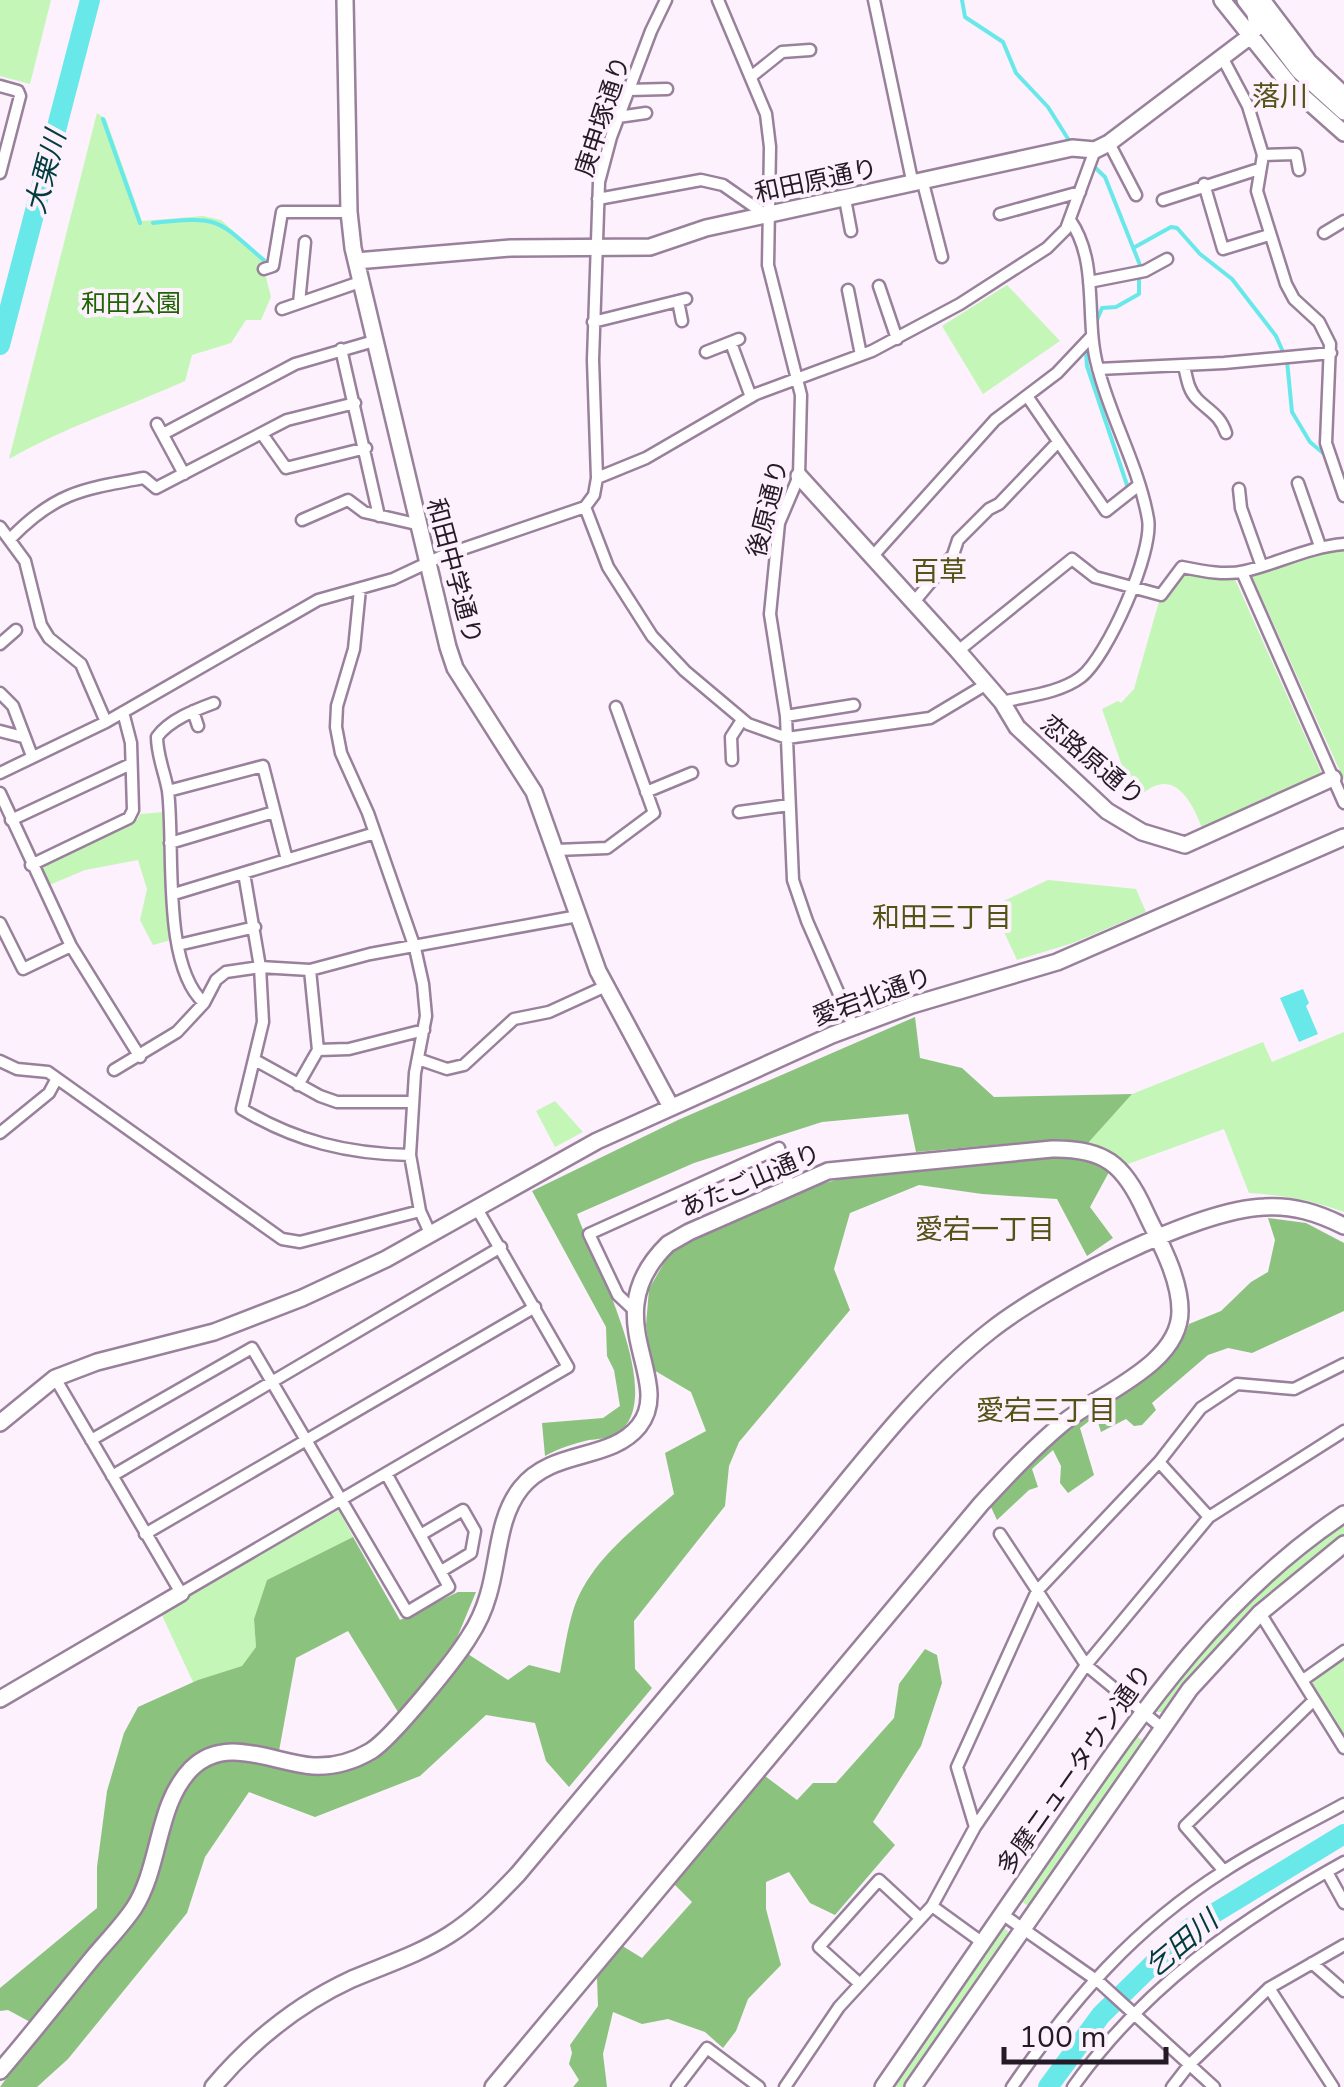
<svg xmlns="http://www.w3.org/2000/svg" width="1344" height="2087" font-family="'Nunito Sans','Noto Sans JP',sans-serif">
<rect width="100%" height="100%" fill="#fcf1fd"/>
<path fill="#c4f6b7" d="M0,0H51L30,84L0,76Z
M97,113L106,119L142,221L203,216L221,220L267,261L264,269L271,297L261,320H246L231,343L192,355L185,381C127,407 65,427 9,459Z
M1007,285L1060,341L983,394L942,326Z
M1344,549V780L1251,574L1308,553Z
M1186,570L1234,577L1322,774L1203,831C1192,800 1173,765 1140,796L1127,780L1102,709L1118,701L1121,703L1134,689L1160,598L1165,599Z
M164,812L171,940L153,945L140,920L147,889L138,860L85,870L47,886L39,870L41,865L138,819L140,814Z
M1048,880L1136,889L1146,912L1073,943L1017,960L994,910L995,905Z
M1344,1032V1212C1312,1200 1283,1195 1249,1193L1224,1129L1128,1164L1104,1148L1088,1143L1132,1094L1263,1042L1272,1062Z
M555,1101L583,1132L555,1147L536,1111Z
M339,1510L353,1537L267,1580L254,1619L256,1647L242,1666L193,1682L160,1611Z
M1344,1522V1538C1275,1593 1219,1641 1165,1712H1157L1154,1709L1206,1641L1288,1563Z
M1344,1655V1738L1312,1686L1313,1677Z
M1133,1734L1144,1741L1030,1907L1019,1900Z
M1003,1927L1010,1933L1009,1938L906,2087H891Z"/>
<path fill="#8bc27d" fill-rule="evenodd" d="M915,1017L920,1058L962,1068L994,1097L1132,1094L1088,1143L1060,1139L916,1152L908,1114L822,1122L694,1163L577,1214C591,1256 675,1408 612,1436C606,1439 596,1439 589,1440C573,1444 559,1448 545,1456L542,1423L603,1418L620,1406L614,1370L607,1356L606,1327L532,1191L678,1120Z
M1056,1154L1083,1157L1109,1172L1090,1207L1113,1238L1087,1256L1057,1199L982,1194L919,1185L850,1213L834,1269L850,1310L739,1442L729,1466L725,1506L634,1621L635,1669L652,1688L569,1787L546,1761L535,1723L486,1715L420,1776L315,1817L249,1792L205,1857L187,1913L68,2059L37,2087H0L36,2037L32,2023L8,2010L0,2011V1988L97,1908V1867L107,1791L124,1733L138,1707L198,1680L242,1666L256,1647L254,1619L267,1580L353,1537L400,1620L458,1592H476L454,1645L508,1680L529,1665L560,1673C564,1652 567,1631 573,1611C588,1562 637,1526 674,1494L665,1453L706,1431L691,1392L652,1369L646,1325L649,1289L669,1254L701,1234L810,1187L851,1176ZM348,1631L398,1712C360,1755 336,1766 279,1751L296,1658Z
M1268,1218L1306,1223L1344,1243V1311L1252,1353L1228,1348L1208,1355L1152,1403L1156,1410L1142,1425L1134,1426L1126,1419L1101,1432L1096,1416L1080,1428L1094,1475L1068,1493L1060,1483L1061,1466L1053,1450L1032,1469L1038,1487L1029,1490L997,1520L990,1505C1014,1482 1037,1456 1063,1435C1104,1402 1172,1378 1189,1324L1221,1311L1251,1282L1268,1272L1275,1240Z
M925,1649L937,1655L942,1683L921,1746L873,1822L895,1845L835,1915L810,1903L789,1872L766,1882V1909L781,1965L748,1999L736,2031L723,2048L705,2032L668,2019L642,2024L613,2012L603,2054L607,2087H573L579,2080L569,2064L572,2053L570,2045L598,2006L597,1978L621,1945L642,1958L692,1902L672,1882L765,1776L797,1800L813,1783H836L894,1718L899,1684Z"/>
<path fill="#69e8ea" d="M1303,989L1309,1003L1306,1006L1318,1034L1299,1042L1280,998Z"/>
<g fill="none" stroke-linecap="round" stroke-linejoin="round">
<path stroke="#69e8ea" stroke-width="4" d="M962,0L965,17L1003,42L1016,73L1048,107L1070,142
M103,119L140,223
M1080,153L1105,177L1140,265
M153,223C221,216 215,218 266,262
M1135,247L1171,227L1177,228L1200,254L1232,279L1276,336L1287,361L1292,412L1310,442L1323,453
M1097,320L1102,308L1116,307L1139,294V277
M1086,352L1087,366L1127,485"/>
<path stroke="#69e8ea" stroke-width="20" d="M0,345L90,0
M1048,2087L1101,2015L1190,1928L1344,1834"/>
<defs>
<path id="street" d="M718,0L766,114L770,147L768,265L801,395L799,476L779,523L770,614L786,716L793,880L807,921L853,1026
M874,0L913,185
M1222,57L1248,106L1263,155L1257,191L1286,284L1294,299L1319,322L1330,344L1326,443L1344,496
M752,76L782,52L810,50
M0,86L18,91L20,96L0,173
M628,90L667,89
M618,117L646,113
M1109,143L1136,195
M1263,155L1296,154L1299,170
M923,183L942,257
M1204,184L1223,249L1269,235
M598,199L701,180L723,185L766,215
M845,199L851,231
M1163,200L1259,169
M1000,214L1080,192
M1324,233L1344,221
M264,269L273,266L282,212H349
M1089,282L1145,271L1167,259
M879,286L897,339
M848,290L861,355
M678,301L682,321
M299,303L305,242
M282,309L360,282
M593,322L686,299
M731,343L751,397
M341,349L379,516
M706,352L739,339
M1184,366C1187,378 1188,390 1197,399C1210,412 1220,415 1226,433
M1098,369L1224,363L1331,353
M1027,396L1106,511L1139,485
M157,424L184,474
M163,434L295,364L374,341
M262,434L286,468L366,448
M597,478L646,458L756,394L872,351L960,304L1047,248L1066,229L1095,150
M1298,483L1320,546
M1239,489L1241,508L1261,564
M585,507L608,567L652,636L685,671L748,724L787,738L930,718L985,685
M302,520L348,500L364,512L416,524
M0,527L25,561L41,625L49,638L81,664L106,722
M11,538C56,492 83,489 144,478L156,488L287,420L355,403
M872,557L995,420L1057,373L1091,337
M1242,572L1344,803
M360,589L354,649L337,706L336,727L341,753L368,813L415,948L423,984L426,1016L415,1073L410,1155L420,1211L430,1233
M914,602L953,555L958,540L989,509L999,504L1058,442
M0,644L16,630
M958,651L1072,559L1095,577L1161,595L1182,567C1202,571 1225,576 1245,571C1279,563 1308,547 1344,544
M0,693L13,706L32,756
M1002,702C1027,696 1060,693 1081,677C1107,657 1154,552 1148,519C1139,467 1111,419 1098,368C1084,320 1100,263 1070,220
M193,711L198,726
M786,716L854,705
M0,731L23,737
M732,760L731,737L742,720
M0,773L106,722L318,600L393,579L442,556L585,507L594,495L597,478L593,360L599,182L611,137L651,31L666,0
M168,791L263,766L287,860
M646,792L692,773
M0,793L71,946L140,1057
M739,812L789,805
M11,820L131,764
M170,843L274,812
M556,850L607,848L654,813L616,707
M31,865L129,818L133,810L131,743L123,712
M244,873L260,967L263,1022L242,1109C295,1141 348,1154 410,1155
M174,894L375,833
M0,923L23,969L71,946
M178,945L255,927
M204,1003C161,964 175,847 168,791C165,773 157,756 157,737C169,720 195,710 214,703
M318,1050L349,1049L424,1030
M418,1059L447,1069L464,1065L514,1019L549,1012L606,986
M255,1060L320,1096L337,1102H412
M0,1061L17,1069L48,1072L282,1239L300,1242L420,1211
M114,1070L177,1032L204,1003L216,980L226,972L260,967L310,970L370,954L578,916
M298,1085L318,1050L310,970
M0,1133L49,1093L56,1080
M635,1311L618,1295L589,1234L779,1148L789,1186
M55,1378L181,1593L568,1367L476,1207
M91,1440L252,1348L407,1612L449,1587L387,1475
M1159,1462L1209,1517
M112,1476L501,1247
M145,1534L535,1307
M422,1534L463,1510L475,1531L471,1553L443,1570
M1000,1534L1086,1665L1161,1727
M1260,1613L1344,1748
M1303,1680L1344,1651
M975,1827L957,1767L1037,1591L1159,1462L1201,1408L1237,1384L1294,1389L1344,1364
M1224,1871L1185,1826L1314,1700
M1327,1872L1344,1903
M932,1906L983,1943
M1002,1914L1099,1982L1214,2087
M1312,1963L1344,1991
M860,1984L819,1947L879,1880L920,1918
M1269,1988L1333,2087
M677,2087L707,2048L759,2087
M785,2087L839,2007L932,1906L975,1827L1086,1665L1209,1517L1344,1431
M1012,2087C1072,2000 1134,1928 1224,1871C1262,1846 1304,1826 1344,1804
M1073,2087C1144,1987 1238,1921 1344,1862
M1172,2087L1189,2065L1269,1988L1344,1945"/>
<path id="secondary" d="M345,0L349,212L353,248L448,647L455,668L534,792L598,971L671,1107
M1222,0L1290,85L1344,133
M1245,0L1299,71L1344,112
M1262,0L1309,62L1344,95
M356,261L511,248L650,247L706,228L1072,148L1095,150L1109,143L1249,37L1257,26L1255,14
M799,476L958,651L1002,702L1017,727L1107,811L1142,832L1185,845L1333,778
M0,1423L55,1378L97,1362L214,1332L302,1298L386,1259L597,1141L832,1035L912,1005L1057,962L1344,837
M0,1699L181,1593
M0,2071C31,2035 61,1997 91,1960C105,1943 122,1926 134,1908C161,1866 156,1805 191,1769C225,1734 273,1763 313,1766C333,1767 354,1761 371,1751C392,1738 455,1660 469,1637C477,1625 484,1610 488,1596C499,1561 497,1518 521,1488C553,1448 610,1462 639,1426C676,1379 593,1317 668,1244L689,1232L828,1171L1052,1149C1104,1148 1124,1164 1145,1211C1159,1241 1180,1277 1180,1311C1180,1365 1098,1394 1063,1423C1033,1448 1007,1476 981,1504L493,2087
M213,2087C251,2042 298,2004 352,1979C385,1965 419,1954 449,1935C476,1918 497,1896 518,1874C611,1763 703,1653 796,1543C857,1470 915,1390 990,1331C1045,1287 1194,1210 1264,1207C1293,1205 1318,1213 1344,1226
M883,2087C941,2003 999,1919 1056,1836C1141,1713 1218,1598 1344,1514
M913,2087L1190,1689L1260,1613L1344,1544"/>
</defs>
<use href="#street" stroke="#99809b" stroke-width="15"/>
<use href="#secondary" stroke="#99809b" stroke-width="20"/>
<use href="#street" stroke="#fff" stroke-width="10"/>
<use href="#secondary" stroke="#fff" stroke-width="15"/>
</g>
<g text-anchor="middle" stroke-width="8" stroke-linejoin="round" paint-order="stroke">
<g font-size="25" fill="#251b26" stroke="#fcf1fd">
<text transform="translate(602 116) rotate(-72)" y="9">庚申塚通り</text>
<text transform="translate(816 180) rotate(-12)" y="9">和田原通り</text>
<text transform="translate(767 508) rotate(-76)" y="9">後原通り</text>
<text transform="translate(455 571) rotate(75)" y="9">和田中学通り</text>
<text transform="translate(1093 760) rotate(40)" y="9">恋路原通り</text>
<text transform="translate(872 996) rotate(-20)" y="9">愛宕北通り</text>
<text transform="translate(750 1180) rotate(-23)" y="9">あたご山通り</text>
<text transform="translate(1074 1769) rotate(-55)" y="9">多摩ニュータウン通り</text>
</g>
<g font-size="25" fill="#1e6500" stroke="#fcf1fd">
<text x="131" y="312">和田公園</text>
</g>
<g font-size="28" fill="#545316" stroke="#fcf1fd">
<text x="1280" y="106">落川</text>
<text x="939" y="581">百草</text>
<text x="942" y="927">和田三丁目</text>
<text x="985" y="1239">愛宕一丁目</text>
<text x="1046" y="1420">愛宕三丁目</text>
</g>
<g font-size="28" font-style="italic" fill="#003d3e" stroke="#fcf1fd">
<text transform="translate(45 172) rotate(-75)" y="10">大栗川</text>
<text transform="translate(1181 1943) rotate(-40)" y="10">乞田川</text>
</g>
</g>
<path d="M1004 2047v15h162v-15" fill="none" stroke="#251b26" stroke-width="5"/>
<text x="1019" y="2047" font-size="30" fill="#251b26" stroke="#fcf1fd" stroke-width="8" paint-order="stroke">100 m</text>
</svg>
